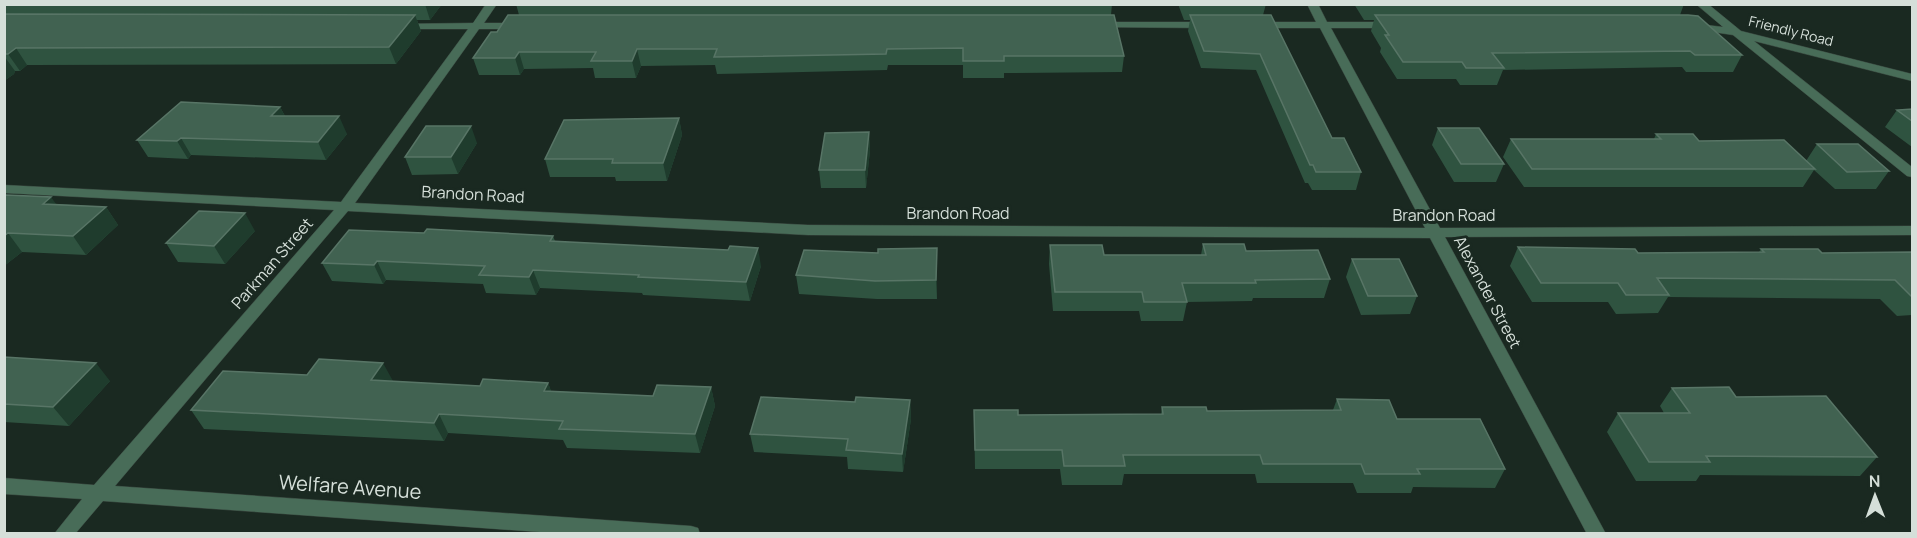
<svg xmlns="http://www.w3.org/2000/svg" width="1917" height="538" font-family="Manrope,sans-serif">
<rect width="100%" height="100%" fill="#1a2921"/>
<g fill="none" stroke-linecap="round" stroke-linejoin="round">
<defs>
<path id="street" d="M486,4H497L484,23H520L526,26L520,29H479L355,203L808,225L1425,228L1320,28H1255L1250,25L1255,22H1316L1307,4H1318L1327,22H1393L1398,25L1393,28H1331L1440,228L1912,226V235L1445,237L1606,534H1587L1430,238L808,235L348,211L115,486L691,526L698,528L700,534H568L103,501L75,534H54L82,499L4,494V478L94,485L334,210L4,193V185L341,202L468,29H400L396,28V24L473,23Z
M1696,4H1708L1741,31L1912,74V81L1754,41L1912,167V177L1907,176L1733,35L1686,28V24L1690,23L1723,27Z
M1096,22H1207L1212,25L1207,28L1092,27V23Z"/>
</defs>
<use href="#street" stroke="#38463e" stroke-width="1"/>
<use href="#street" fill="#486c58" fill-rule="evenodd"/>
</g>
<path fill="#2f5340" d="M4,4H442L430,20H417L421,31L396,64L27,65L20,71H15L14,74L4,81Z
M516,4H1112L1111,15L1124,56L1122,72L1004,73V78H963V65H888L887,70L717,74L715,65L641,66L636,78H595L593,68L524,69L520,75H479L473,58L497,32L519,15Z
M1178,4H1266L1263,15L1332,138L1361,172L1356,190H1312L1308,183H1305L1256,70L1201,68L1188,31L1190,20H1184Z
M1354,4H1684L1680,15L1742,55L1733,72H1686L1682,67L1503,70L1497,85H1460L1456,79H1397L1380,52L1381,48L1371,31L1374,20H1364Z
M280,107L285,116L347,134L326,160L191,155L188,159L148,157L137,140Z
M1912,109V147L1885,127L1897,110Z
M679,118L682,135L667,181H616L615,177H550L545,159Z
M1438,128L1504,164L1496,182H1454L1432,145Z
M869,132L870,150L866,188H821L819,170Z
M1656,134L1699,141L1806,161L1817,144L1889,171L1876,189H1835L1814,170L1803,187H1524L1503,157L1511,139H1654Z
M477,143L458,174L412,175L405,157Z
M4,196L57,204L106,207L118,225L86,255L22,252L4,266Z
M255,231L225,264L178,262L166,243Z
M424,233L553,236L555,241L761,266L750,301L643,295L642,293L540,288L536,295L486,293L483,284L386,280L383,284L332,281L322,263Z
M1203,244L1246,251L1330,279L1324,298H1253L1252,301L1187,302L1183,321H1141L1139,311H1053L1049,264L1050,245L1104,255H1201Z
M1518,247L1638,253L1759,252L1761,249L1822,253L1912,252V315L1897,316L1880,299L1668,297L1658,313L1616,314L1608,302H1532L1510,266Z
M878,253L937,267V299H877L799,294L796,275Z
M1352,259L1417,296L1410,314L1361,315L1346,277Z
M4,357L110,381L69,426L4,422Z
M393,381L480,386L548,383L551,391L653,396L711,387L715,406L700,453L567,448L563,440L448,433L444,441L204,429L191,410Z
M1672,388L1736,397L1877,457L1860,476L1700,475L1696,481H1636L1607,432L1618,413H1664L1660,406Z
M1337,399L1397,419L1505,469L1495,488L1413,487L1411,493H1357L1353,483H1257L1255,474H1124L1122,485H1062L1060,469H975L974,410L1018,415L1161,414L1162,407L1207,411L1333,410Z
M910,400L911,419L903,472L848,469L847,457L754,452L750,434L855,402Z"/>
<path fill="#1f3c2d" d="M425,4H442L430,20Z
M415,15L421,31L396,64L389,47Z
M16,48L27,65L20,71L8,54Z
M637,49L641,66L636,78L632,61Z
M519,52L524,69L520,75L515,58Z
M4,56L15,71L14,74L4,81Z
M280,107L289,124L271,116Z
M339,116L347,134L326,160L318,142Z
M679,118L682,135L667,181L663,163Z
M471,126L477,143L458,174L451,157Z
M869,132L870,150L866,188L865,170Z
M181,138L191,155L188,159L177,141Z
M51,197L64,215L43,204Z
M106,207L118,225L86,255L73,236Z
M245,213L255,231L225,264L214,246Z
M8,233L22,252L4,266V236Z
M758,248L761,266L750,301L746,282Z
M937,248V299L936,280Z
M377,261L386,280L383,284L374,265Z
M533,270L540,288L536,295L529,277Z
M96,363L110,381L69,426L53,407Z
M383,363L393,381L371,380Z
M548,383L555,401L544,391Z
M711,387L715,406L700,453L695,434Z
M910,400L911,419L903,472L902,454Z
M439,414L448,433L444,441L434,423Z"/>
<path fill="#416251" stroke="#587566" stroke-width="1.5" d="M4,14L415,15L389,47L16,48L8,54H4Z
M508,15H1114L1124,56H1004V61H963V48L887,49L886,54L714,57L717,49H637L632,61H591L596,52H519L515,58H473L491,32H497Z
M1190,15H1271L1332,138H1344L1361,172H1316L1313,165H1310L1260,54L1204,51Z
M1375,15H1688L1698,16L1742,55H1695L1690,51L1492,53L1504,68H1466L1462,62H1403L1385,35H1389Z
M181,102L280,107L271,116H339L318,142L181,138L177,141L137,140Z
M1912,109V121L1897,110Z
M679,118L663,163H612L613,159H545L564,120Z
M426,126H471L451,157H405Z
M1438,128H1479L1504,164H1461Z
M869,132L865,170H819L825,133Z
M1656,134H1693L1699,141L1784,140L1815,169H1532L1511,139H1661Z
M1817,144H1858L1889,171L1847,172Z
M6,195L51,197L43,204L106,207L73,236L8,233L4,236V196Z
M199,211L245,213L214,246L166,243Z
M427,229L553,236L550,241L728,250L730,246L758,248L746,282L638,277L639,275L533,270L529,277L479,275L485,266L377,261L374,265L322,263L349,230L424,233Z
M1203,244H1244L1246,251L1318,250L1330,279L1255,280L1256,283H1182L1187,302H1144L1142,292H1055L1050,245H1102L1104,255H1206Z
M1518,247L1635,249L1638,253L1764,252L1761,249H1818L1822,253L1912,252V297L1895,280L1657,278L1669,295H1626L1618,283H1541Z
M937,248L936,280L875,281L796,275L804,250L878,253V249Z
M1352,259H1399L1417,296H1368Z
M4,357L96,363L53,407L4,404Z
M319,359L383,363L371,380L480,386L483,379L548,383L544,391L653,396L657,385L711,387L695,434L559,429L563,421L439,414L434,423L191,410L223,371L307,375Z
M1729,387L1736,397L1826,396L1877,457L1706,456L1710,462H1649L1618,413H1690L1672,388Z
M761,397L855,402L856,397L910,400L902,454L846,450L848,439L750,434Z
M1337,399L1389,400L1397,419H1480L1505,469H1417L1420,474H1365L1361,464H1263L1260,455H1123L1125,466H1064L1062,450H975L974,410H1018V415L1163,414L1162,407H1206L1207,411L1341,410Z"/>
<g text-anchor="middle" stroke-width="6" stroke-linejoin="round" paint-order="stroke">
<g font-size="14" fill="#d5dfd9" stroke="#1a2921">
<text transform="translate(1791 31) rotate(14)" y="5">Friendly Road</text>
</g>
<g font-size="16" fill="#d5dfd9" stroke="#1a2921">
<text transform="translate(473 194) rotate(3)" y="6">Brandon Road</text>
<text x="958" y="219">Brandon Road</text>
<text x="1444" y="221">Brandon Road</text>
<text transform="translate(272 263) rotate(-49)" y="6">Parkman Street</text>
<text transform="translate(1488 292) rotate(62)" y="6">Alexander Street</text>
</g>
<g font-size="20" fill="#d5dfd9" stroke="#1a2921">
<text transform="translate(350 487) rotate(4)" y="7">Welfare Avenue</text>
</g>
</g>
<rect width="1917" height="538" fill="none" stroke="#d5dfd9" stroke-width="12"/>
<g transform="translate(1875 496) rotate(359)" stroke="#1a2921" stroke-width="4.5" paint-order="stroke">
<path d="M0-4.5L10 22L0 15L-10 22Z" fill="#d5dfd9"/>
<text y="-9" font-size="16" font-weight="bold" text-anchor="middle" fill="#d5dfd9">N</text>
</g>
</svg>
